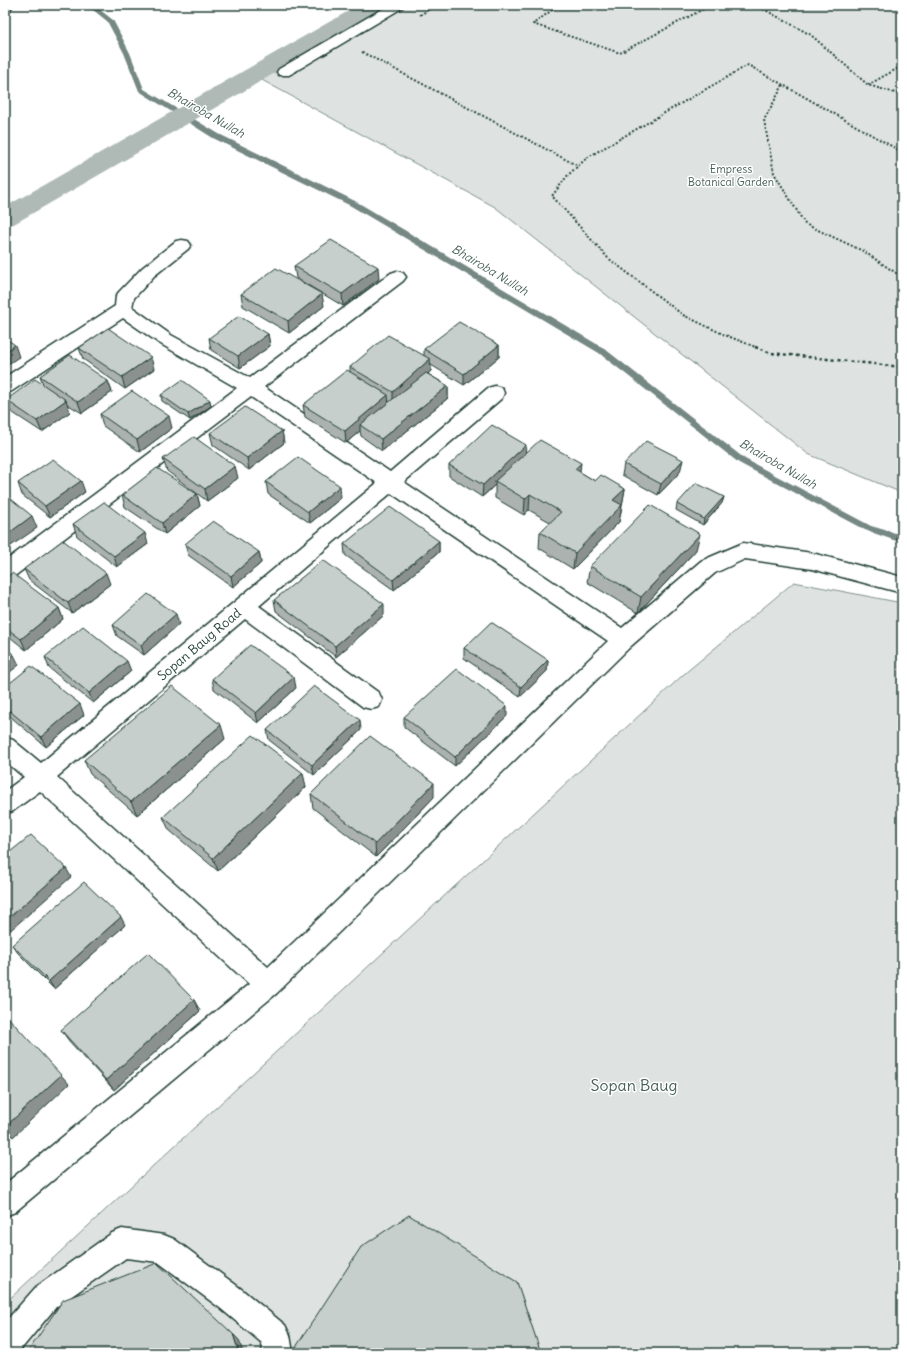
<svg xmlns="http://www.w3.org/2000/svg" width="907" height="1358" font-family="Delius,sans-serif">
<rect width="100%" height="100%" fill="#fff"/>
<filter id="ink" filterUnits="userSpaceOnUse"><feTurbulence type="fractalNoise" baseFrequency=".025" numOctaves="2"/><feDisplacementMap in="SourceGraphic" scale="8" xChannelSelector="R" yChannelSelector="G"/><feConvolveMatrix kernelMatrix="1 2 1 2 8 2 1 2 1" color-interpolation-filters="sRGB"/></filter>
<g filter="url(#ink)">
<path fill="#dee3e2" stroke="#7e908b" d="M391,5H902V493L808,454L495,207L260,79Z
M794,582L902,603V1353H5V1303L684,674Z"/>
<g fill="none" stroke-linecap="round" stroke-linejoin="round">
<path fill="#758883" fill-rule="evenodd" d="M87,5H94L113,20L130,53L144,89L219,134L357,202L605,349L745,459L871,526L902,535V543L865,530L739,463L599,353L351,206L213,138L139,91L124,53L107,21Z"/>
<path fill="#afbab7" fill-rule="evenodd" d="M359,5H387L384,10L14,224L5,226V207Z"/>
<defs>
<path id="lane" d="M389,5H404L402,8L289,75H279L277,72L279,69Z"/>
<path id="street" d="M182,240L188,241L191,245L188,249L154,276L134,298L132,307L171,335L250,378L391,273L397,271L403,273L406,277L403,281L264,387L390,472L488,388L495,386L502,388L504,393L502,398L404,482L622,628L701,561L743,543L812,553L902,577V593L812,569L745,559L715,573L631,646L277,993L15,1212L5,1216V1184L249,984L40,791L13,811L5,814V791L24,777L5,761V737L13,740L41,763L377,483L251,397L12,578L5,580V561L237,388L159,343L123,318L12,391L5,393V377L115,306L116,296L119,292L142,268L176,241ZM391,493L608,641L268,967L57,777L245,619L363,707L371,709L379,707L382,700L379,693L259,606Z
M122,1229L164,1235L174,1239L240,1288L285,1325L290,1335L293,1353H263L262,1343L220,1308L158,1262L126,1258L56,1307L18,1353H5V1322L36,1287L112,1233Z"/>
<path id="secondary" d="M5,5H13L10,10L5,11Z"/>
</defs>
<use href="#lane" stroke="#1f3d34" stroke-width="3"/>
<use href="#street" stroke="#1f3d34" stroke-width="3"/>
<use href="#secondary" stroke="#1f3d34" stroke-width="3"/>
<path stroke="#1f3d34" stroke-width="2" stroke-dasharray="2 2" stroke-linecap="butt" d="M559,5L533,24L620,53L711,5
M756,5L811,35L868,85L902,95
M420,15L436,5
M362,52L578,166
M783,85L764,120L774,173L805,224L863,251L902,277
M868,85L902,66
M758,348L725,335L683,315L608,258L552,196L568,175L588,157L748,65L902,152"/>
<path stroke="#1f3d34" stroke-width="2.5" stroke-dasharray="3 3" stroke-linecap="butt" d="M755,347L771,353L902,367"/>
<use href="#lane" fill="#fff" fill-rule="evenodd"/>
<use href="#street" fill="#fff" fill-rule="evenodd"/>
<use href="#secondary" fill="#fff" fill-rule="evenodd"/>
</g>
<path fill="#abb2af" stroke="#1f3d34" d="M294,266L379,279L343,306L296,278Z
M241,294L324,306L289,333L243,306Z
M268,334L270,346L240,368L211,350L209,338Z
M499,345V357L464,385L431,365V371L428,374L448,386V398L382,451L361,436L360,431L346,443L305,417L303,405L350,373V367L424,356V349Z
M79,348L154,369L125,389L83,359Z
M40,376L108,381L112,392L82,413L67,404L70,412L42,432L10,411L6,400L43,384Z
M161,395L211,406L190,420L162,401Z
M100,414L172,428L140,452L103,426Z
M282,431L284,443L249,470L213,445L210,433Z
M525,453L580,472L595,481L625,489L619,522L573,569L539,548L540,532L550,522L529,510L524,515L495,498V485L482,497L449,476V465Z
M163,459L238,478L207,501L167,471Z
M624,464L680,472L658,495L622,475Z
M266,482L341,498L310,523L268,494Z
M18,483L85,492L50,517L22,495Z
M197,494L200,506L165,534L125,507L122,495Z
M724,497L722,503L703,525L676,510L677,504Z
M73,524L148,544L117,567L77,536Z
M439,541V552L394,590L345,555L344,544Z
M185,544L259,552L261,563L233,587L188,555Z
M696,550L638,613L587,582L590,566Z
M24,569L110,584L72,613L29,580Z
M5,578L59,608L63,619L26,650L5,633Z
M274,600L384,615L336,657L276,611Z
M179,624L144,655L117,636L113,625Z
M464,648L548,660L547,671L520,697L464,658Z
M45,657L131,671L93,703L49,668Z
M212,679L296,688L258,723L214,689Z
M5,687L84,715L46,747L5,712Z
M507,716L455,766L404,727V717Z
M267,730H361L314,775L269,740Z
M225,739L137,815L90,774L84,760Z
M306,787L218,871L169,830L163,817Z
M311,794L434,797L376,857L313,808Z
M125,925L54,989L18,953L12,945Z
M194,1000L200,1011L114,1090L69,1041L61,1030Z"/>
<path fill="#8b918f" stroke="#1f3d34" d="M378,267L379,279L343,306L342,294Z
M322,294L324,306L289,333L288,321Z
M268,334L270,346L240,368L238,356Z
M15,345L19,357L5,366V352Z
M499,345V357L464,385V374Z
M151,357L154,369L125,389L122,377Z
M430,359L431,371L393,403V392Z
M108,381L112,392L82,413L78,402Z
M448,386V398L382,451L381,439Z
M388,395L389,407L360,425V431L346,443L345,431Z
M66,400L70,412L42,432L37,421Z
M210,400L211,406L190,420L188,414Z
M169,416L172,428L140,452L137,440Z
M282,431L284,443L249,470L247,458Z
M526,445L525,457L495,481V485L482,497L483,485Z
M683,460L680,472L658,495L661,484Z
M581,463L579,480L575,469Z
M235,466L238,478L207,501L205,489Z
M81,481L85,492L50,517L45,506Z
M340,486L341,498L310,523L308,512Z
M625,489L619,522L573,569L575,553L613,500Z
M197,494L200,506L165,534L162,523Z
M530,494L529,510L524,515L525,499Z
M724,497L722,503L703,525L704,519Z
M32,516L37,528L5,550V536Z
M145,533L148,544L117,567L114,556Z
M700,534L696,550L638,613L641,597Z
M439,541V552L394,590L393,580Z
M259,552L261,563L233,587L231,576Z
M106,573L110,584L72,613L68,603Z
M384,604V615L336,657L335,646Z
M59,608L63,619L26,650L21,639Z
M176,614L179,624L144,655L141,645Z
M14,655L19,665L5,676V662Z
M548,660L547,671L520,697L521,687Z
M127,661L131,671L93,703L89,693Z
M294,677L296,688L258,723L256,713Z
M80,704L84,715L46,747L41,737Z
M507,706V716L455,766V757Z
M360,720L361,730L314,775L312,765Z
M221,725L225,739L137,815L131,802Z
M303,773L306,787L218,871L213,858Z
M434,783V797L376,857L375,844Z
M66,868L71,877L5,935V921Z
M121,917L125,925L54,989L49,981Z
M194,1000L200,1011L114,1090L106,1080Z
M61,1075L69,1084L13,1137L5,1129V1127Z
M233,1334L239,1340L243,1353H239Z"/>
<path fill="#c7cfcc" stroke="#1f3d34" d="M331,240L378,267L342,294L294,266Z
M276,268L322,294L288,321L241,294Z
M239,316L268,334L238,356L209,338Z
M459,322L499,345L464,374L424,349Z
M108,328L151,357L122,377L79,348Z
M388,335L430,359L393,392L350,367Z
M5,338L15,345L5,352Z
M70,355L108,381L78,402L40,376Z
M347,370L388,395L345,431L303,405Z
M426,373L448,386L381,439L360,425Z
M35,379L66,400L37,421L6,400Z
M182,380L210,400L188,414L161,395Z
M132,391L169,416L137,440L100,414Z
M245,407L282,431L247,458L210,433Z
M492,425L526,445L483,485L449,465Z
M194,437L235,466L205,489L163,459Z
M540,440L581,463L575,469L595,481L601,475L625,489L613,500L622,505L575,553L540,532L561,512L530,494L525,499L495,481Z
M646,441L683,460L661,484L624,464Z
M298,457L340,486L308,512L266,482Z
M53,459L81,481L45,506L18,483Z
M157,468L197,494L162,523L122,495Z
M696,483L724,497L704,519L677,504Z
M5,494L32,516L5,536Z
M104,502L145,533L114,556L73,524Z
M650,505L700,534L641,597L590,566Z
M390,507L439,541L393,580L344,544Z
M213,521L259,552L231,576L185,544Z
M63,540L106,573L68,603L24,569Z
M323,560L384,604L335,646L274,600Z
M12,573L59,608L21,639L5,627V578Z
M148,594L176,614L141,645L113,625Z
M491,622L548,660L521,687L464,648Z
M83,626L127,661L89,693L45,657Z
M250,645L294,677L256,713L212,679Z
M5,647L14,655L5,662Z
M31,666L80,704L41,737L5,707V687Z
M457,669L507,706L455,757L404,717Z
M172,686L221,725L131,802L84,760Z
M314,686L360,720L312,765L267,730Z
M253,735L303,773L213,858L163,817Z
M370,736L434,783L375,844L311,794Z
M31,835L66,868L5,921V856Z
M84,882L121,917L49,981L12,945Z
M148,953L194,1000L106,1080L61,1030Z
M5,1014L61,1075L5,1127Z
M409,1215L517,1282L541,1353H302L296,1347L361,1247Z
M157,1263L233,1334L239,1353H27L63,1300Z"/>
</g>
<g text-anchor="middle" stroke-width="3" stroke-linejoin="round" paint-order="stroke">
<g font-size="11" fill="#455e57" stroke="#fff">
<text x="731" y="173">Empress<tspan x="731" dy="13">Botanical Garden</tspan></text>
</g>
<g font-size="12" font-style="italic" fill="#4a625b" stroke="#fff">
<text transform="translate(206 113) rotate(30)" y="4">Bhairoba Nullah</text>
<text transform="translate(490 270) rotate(31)" y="4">Bhairoba Nullah</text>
<text transform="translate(778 464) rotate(30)" y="4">Bhairoba Nullah</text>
</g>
<g font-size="13" fill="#1f3d34" stroke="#fff">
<text transform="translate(199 644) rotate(-40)" y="5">Sopan Baug Road</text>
</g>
<g font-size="16" fill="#455e57" stroke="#fff">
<text x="634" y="1091">Sopan Baug</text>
</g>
</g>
<rect width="907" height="1358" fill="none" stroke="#fff" stroke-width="20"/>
<rect x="10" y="10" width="887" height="1338" fill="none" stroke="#1f3d34" stroke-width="1.5" filter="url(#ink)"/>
</svg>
